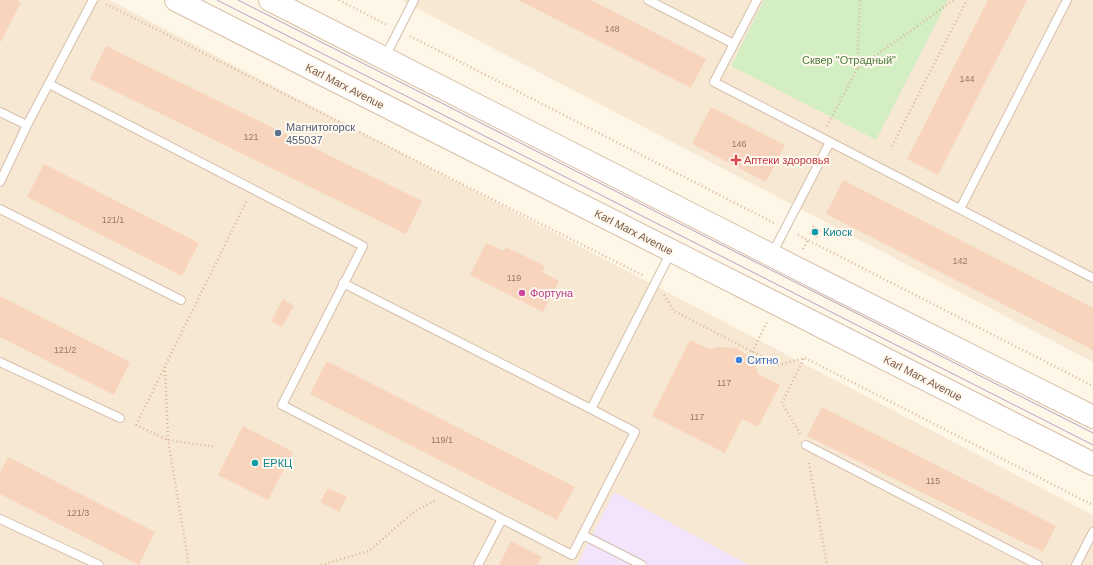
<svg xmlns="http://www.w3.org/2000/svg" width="1093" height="565" font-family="Helvetica,sans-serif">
<rect width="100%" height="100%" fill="#fef6e6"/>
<path fill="#f7e8d4" d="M0,0H109L1093,515V565H0Z
M401,0H1093V362Z"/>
<path fill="#f3e3fb" d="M614,492L749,565H577Z"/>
<path fill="#d3eec2" d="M764,0H948L876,140L731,66Z"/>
<path fill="#f7d4bb" d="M0,0H17L21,2L0,43Z
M518,0H591L706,59L691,88Z
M988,0H1027L938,175L907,159Z
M106,46L422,201L406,234L90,79Z
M711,107L785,145L766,182L692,144Z
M44,164L199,243L182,276L27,197Z
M843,180L1093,308V350L826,214Z
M813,225L821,230L817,238L809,234Z
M486,243L503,251L506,247L545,266L542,272L559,281L543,312L470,275Z
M0,296L130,362L114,395L0,337Z
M283,299L294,306L282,327L271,321Z
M690,340L709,349L718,347L737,348L749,357L756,367L758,374L780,385L758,427L742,419L725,453L652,416Z
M327,361L575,487L557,520L310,394Z
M822,407L1056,526L1043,552L807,436Z
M243,426L293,452L268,500L218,475Z
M8,457L155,532L139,565L0,494V473Z
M328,488L347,497L339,512L320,502Z
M511,541L542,557L537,565H499Z"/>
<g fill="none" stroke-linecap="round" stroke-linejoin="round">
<defs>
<path id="service" d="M648,0L734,44
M757,0L714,82L830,142
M385,57L414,0
M49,84L363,246L282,405L502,519
M0,112L27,125
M0,182L27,125L93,0
M0,209L181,300
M960,209L1067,0
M772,254L830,142L1093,278
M343,283L591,409
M0,362L120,418
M806,445L1038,565
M0,519L99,565
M583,535L642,565
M478,565L502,519L572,555L635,432L591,409L671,252
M1076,565L1093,532"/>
<path id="secondary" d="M176,0L1093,464
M270,0L828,284L1093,417"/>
</defs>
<use href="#service" stroke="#d5bfad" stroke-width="10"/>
<use href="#secondary" stroke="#d8bfa9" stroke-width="24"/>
<path stroke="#ddb79d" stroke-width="2.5" stroke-dasharray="1 3" stroke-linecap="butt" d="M339,0L387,25
M106,4L644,276
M410,36L774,223
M858,68L954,0
M827,126L857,69L860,0
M892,146L967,0
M798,235L1093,386
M803,249L808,240
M664,295L674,311L778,365L805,358L1093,505
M752,352L767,322
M165,367L168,440L189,565
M136,425L247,200
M136,425L168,440L216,447
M800,434L782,403L804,358
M809,463L827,565
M321,565L369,551L415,511L436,500"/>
<use href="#service" stroke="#fff" stroke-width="8"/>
<use href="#secondary" stroke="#fff" stroke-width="22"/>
<path stroke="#b9a2ca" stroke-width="1" d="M217,0L1093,445
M238,0L1093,433"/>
</g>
<circle fill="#5c6f8a" stroke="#fff9ef" stroke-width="1.5" cx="278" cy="133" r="4"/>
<path fill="#e0444e" stroke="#fff9ef" stroke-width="1.5" d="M734 154h4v4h4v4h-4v4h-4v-4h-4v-4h4z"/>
<g fill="#0f9aa8" stroke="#fff9ef" stroke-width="1.5">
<circle cx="815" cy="232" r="4"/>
<circle cx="255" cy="463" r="4"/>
</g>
<circle fill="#d1479c" stroke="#fff9ef" stroke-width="1.5" cx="522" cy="293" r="4"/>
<circle fill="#3f7fe0" stroke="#fff9ef" stroke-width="1.5" cx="739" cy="360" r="4"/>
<g text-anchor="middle" stroke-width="4" stroke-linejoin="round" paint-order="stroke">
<g font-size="9" fill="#9a7964">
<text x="612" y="32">148</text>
<text x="967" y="82">144</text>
<text x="251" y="140">121</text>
<text x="739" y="147">146</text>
<text x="113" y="223">121/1</text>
<text x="960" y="264">142</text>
<text x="514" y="281">119</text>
<text x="65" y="353">121/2</text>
<text x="724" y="386">117</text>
<text x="697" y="420">117</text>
<text x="442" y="443">119/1</text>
<text x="933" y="484">115</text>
<text x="78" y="516">121/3</text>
</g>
<g font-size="11" fill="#4c7c3c" stroke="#fff9ef">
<text x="849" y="64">Сквер "Отрадный"</text>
</g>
<g font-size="11" fill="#7b5b47" stroke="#fff9ef">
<text transform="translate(345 86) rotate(27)" y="4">Karl Marx Avenue</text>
<text transform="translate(634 232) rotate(27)" y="4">Karl Marx Avenue</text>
<text transform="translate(923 378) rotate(27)" y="4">Karl Marx Avenue</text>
</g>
<g font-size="11" fill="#4e5e75" stroke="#fff9ef" text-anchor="start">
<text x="286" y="131">Магнитогорск<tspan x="286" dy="13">455037</tspan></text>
</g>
<g font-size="11" fill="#be3a42" stroke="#fff9ef" text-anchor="start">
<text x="744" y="164">Аптеки здоровья</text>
</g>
<g font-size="11" fill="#0d838f" stroke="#fff9ef" text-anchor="start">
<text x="823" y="236">Киоск</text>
<text x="263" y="467">ЕРКЦ</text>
</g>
<g font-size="11" fill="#b23c85" stroke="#fff9ef" text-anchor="start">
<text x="530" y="297">Фортуна</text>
</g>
<g font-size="11" fill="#366cbe" stroke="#fff9ef" text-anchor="start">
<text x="747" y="364">Ситно</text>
</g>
</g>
</svg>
